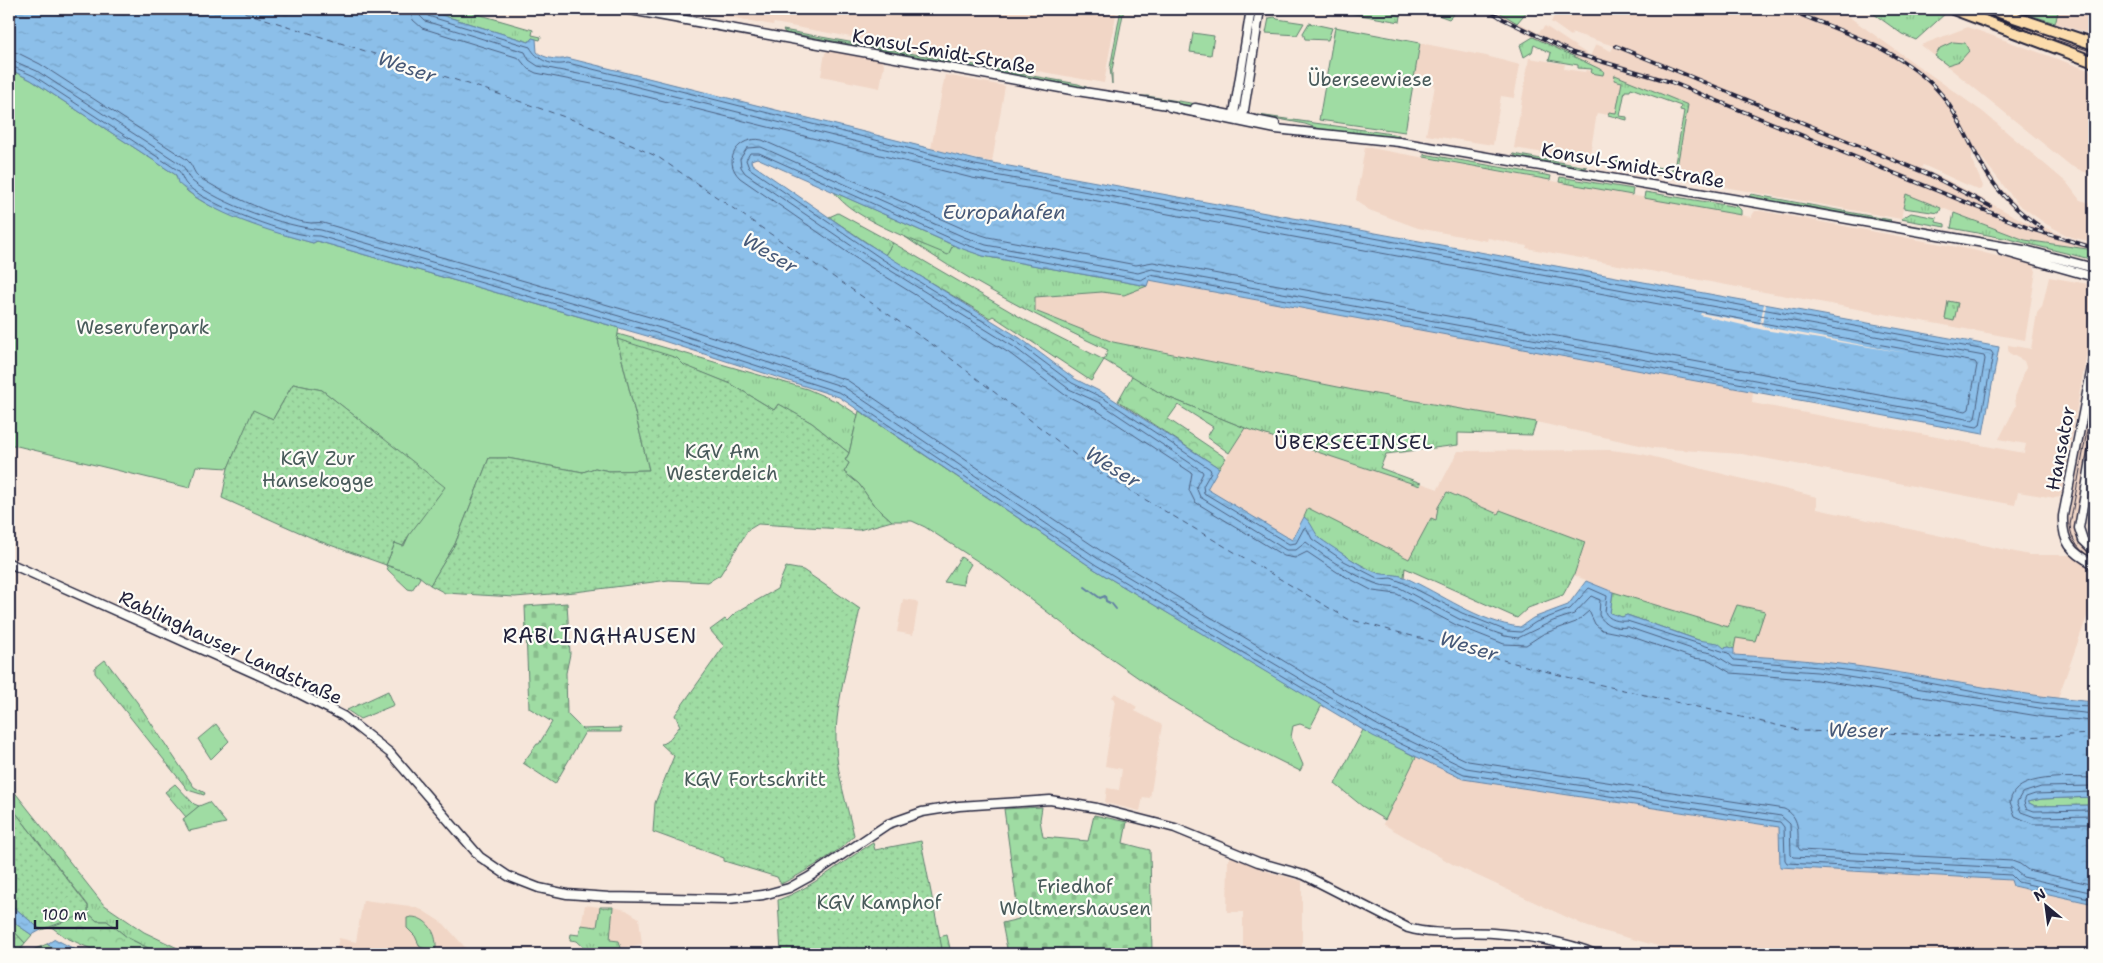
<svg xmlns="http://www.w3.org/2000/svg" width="2103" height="963" font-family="'Shantell Sans',sans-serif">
<defs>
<pattern id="grass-tufts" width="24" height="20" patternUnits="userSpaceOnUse" patternTransform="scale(1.25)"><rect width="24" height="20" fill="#9fdca3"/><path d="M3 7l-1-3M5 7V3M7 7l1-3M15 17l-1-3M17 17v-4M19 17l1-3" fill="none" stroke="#89bc8d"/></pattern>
<pattern id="forest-crowns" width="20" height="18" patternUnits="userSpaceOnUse" patternTransform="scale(1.25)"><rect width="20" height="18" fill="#9fdca3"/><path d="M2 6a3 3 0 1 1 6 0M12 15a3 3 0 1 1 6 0" fill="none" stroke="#89bc8d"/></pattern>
<pattern id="cemetery-stones" width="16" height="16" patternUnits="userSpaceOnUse" patternTransform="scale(1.25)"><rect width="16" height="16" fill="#9fdca3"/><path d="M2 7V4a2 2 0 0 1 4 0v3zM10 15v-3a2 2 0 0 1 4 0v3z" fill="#89bc8d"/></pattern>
<pattern id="garden-dots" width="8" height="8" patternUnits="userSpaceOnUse" patternTransform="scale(1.25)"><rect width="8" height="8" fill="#9fdca3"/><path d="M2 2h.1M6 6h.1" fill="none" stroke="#89bc8d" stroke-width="1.8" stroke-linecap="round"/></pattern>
<pattern id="water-ripples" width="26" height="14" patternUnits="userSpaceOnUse" patternTransform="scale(1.25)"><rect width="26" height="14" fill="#8cbfe9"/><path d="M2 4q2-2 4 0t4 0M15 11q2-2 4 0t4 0" fill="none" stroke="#78a4c9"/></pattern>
</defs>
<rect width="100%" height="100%" fill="#f6e6da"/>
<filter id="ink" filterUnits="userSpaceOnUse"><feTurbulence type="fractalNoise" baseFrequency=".02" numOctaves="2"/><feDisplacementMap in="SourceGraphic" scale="10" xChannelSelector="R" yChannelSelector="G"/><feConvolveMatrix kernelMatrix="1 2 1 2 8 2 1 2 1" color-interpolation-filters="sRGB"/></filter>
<g filter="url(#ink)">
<path fill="#f1d6c6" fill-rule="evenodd" d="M714,9H1117L1104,83L774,23L773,25L713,14Z
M1483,9H1494L1538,33L1545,26L1590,56L1596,44L1611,51L1614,46L1573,33L1571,36L1551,22L1558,9H1838L1983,112L2067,183L2080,200L2094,204V242L2070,237L2046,224L2018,204L1977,152L1998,185L2025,214L2046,228L2066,238L2094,245V250L2025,240L1906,194L1901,219L1675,178L1688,105L1626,80L1620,117L1597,113L1589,160L1514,148L1529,58L1565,64L1564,69L1585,72L1586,70L1603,75L1604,71L1533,37ZM1972,150L1987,179L2008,204L2044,232L1947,180L1921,168L1923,165L1978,190L1982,189L1983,186L1972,160Z
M1967,9H1980L2014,23L2094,48V54L2040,37Z
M2059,9H2094V35L2055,23Z
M1968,27L2094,72V176L2071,166L1921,45Z
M1420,43L1486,56L1520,65L1514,98L1501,96L1493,145L1426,135L1435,85L1413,81Z
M828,50L882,60L884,65L880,88L821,76L825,53Z
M945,75L1005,86L992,162L931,149Z
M1365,147L1741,215L1751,217L1755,211H1762L1973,250L2033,265L2036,271L2025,340L1526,248L1527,246L1488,238L1487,241L1418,228L1369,210L1356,200Z
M2049,277L2094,285V316L2060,497L2055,498L2018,492L2015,505L1742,454L1653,448L1536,422L1358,391L1113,342L1035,311V297L1102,292L1124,295L1148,280L1753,391L1752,403L2024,453L2026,444L1999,439L2016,406L2015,397L2026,367L2024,361L2009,353L2008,349V345L2031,349L2037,313L2042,307Z
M2094,371V428L2077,526L2079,539L2087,549L2094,554V561L2086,558L2073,545L2067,529Z
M1245,428L1419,486L1421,483L1438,489L1458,451L1611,450L1642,454L1817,497V509L2029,555H2070L2094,569V609L2090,608L2058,698H2047L1818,661L1734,655L1736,638L1729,628L1613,592L1574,575L1585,542L1500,511L1498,514L1447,492L1438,507L1435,520L1431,519L1410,560L1308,508L1292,540L1207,489Z
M903,599L916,601L918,604L913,635L897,632Z
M1115,693L1137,707L1135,711L1162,725L1150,798L1143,797L1140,811L1105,803L1107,788L1119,790L1122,769L1105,766L1115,700L1112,697Z
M1416,757L1463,779L1779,827L1780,867L2011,880L2013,886L2094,904V954H1687L1588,927L1454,865L1383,824Z
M1231,857L1272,873L1302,881V953L1243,954V912H1227L1228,860Z
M363,900L410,906L422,910L444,924L471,954H335L339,938L356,942Z
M585,905L600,907L597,927L581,925Z
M613,907L626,910L639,918L642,944L621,948L619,941L610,940Z"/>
<path fill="url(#grass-tufts)" stroke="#607f6f" d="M422,9H460L533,30L532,35L541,37L540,40L532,38L529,42Z
M1121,9H1124L1112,70V84L1110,68Z
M1326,9H1381L1401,16L1400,22Z
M1422,9H1458L1449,19Z
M1867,9H1938L1946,13L1916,40L1902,34Z
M783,30L1008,71V73L795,34L787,35Z
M1533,37L1604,71L1603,75L1591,73L1592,69L1578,68V65L1549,60L1551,53L1534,45L1532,52L1524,57L1520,45Z
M1953,42L1965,43L1969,51L1960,61L1947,65L1935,56L1940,48Z
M1010,72L1078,84L1094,90L1010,74Z
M1615,75L1688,105L1675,178L1670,177L1671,169H1674L1684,111L1680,110L1681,106L1631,88L1630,91H1625L1620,116L1627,117V120L1608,115L1609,112L1616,113L1622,82L1614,80Z
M1130,96H1147L1222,108L1164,103Z
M1258,115L1399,135V137L1322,130L1305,124Z
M1424,154L1551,176L1550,180L1424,157Z
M1513,154L1587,167L1579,170L1576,167L1524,158L1521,160Z
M1617,161L1669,169L1668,176L1615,168Z
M1560,177L1633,189L1632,195L1559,182Z
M1645,192L1738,207L1741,210V215L1644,198Z
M1751,194L1891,220L1888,223L1880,220L1748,198Z
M1906,194L1941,208L1939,213L1903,208Z
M838,213L893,243L885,255L829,217Z
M1911,213L1937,218L1936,222L1945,224V227L1901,219Z
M1954,213L2025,240L2094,250V260L2009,239L1951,228Z
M898,232L948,254L953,245L983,256L1147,286L1124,295L1102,292L1035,297V311L1113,342L1358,391L1536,422L1532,435L1458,433V445L1386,454L1380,468L1421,483L1420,486L1245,428L1165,396L1104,360L1108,350C1035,316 964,279 898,232Z
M1948,301L1958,303L1954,321L1945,319Z
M618,334L807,389L838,402L858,415L849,453L812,423L778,404L774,410L731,384L617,339Z
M1447,492L1498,514L1500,510L1585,542L1574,575L1563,595L1528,608L1517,618L1405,568L1404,577C1395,574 1390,576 1381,574C1370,572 1325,544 1317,536C1311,530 1311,522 1304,517L1308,508L1409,559L1431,518L1436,520L1438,507Z
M961,557L971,564L964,576L963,585L944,582Z
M386,565L419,576L420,578L412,590L408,589L388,570Z
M1613,592L1728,627L1737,605L1765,611L1755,641L1736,638L1734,649L1729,647L1724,649L1627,615L1622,617L1610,613Z
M105,660L137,702L194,787L205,793L204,795L188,790L95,673V668Z
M388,691L394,705L360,719L347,710Z
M1363,730L1416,757L1385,820L1362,806L1335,784Z
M175,784L194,804L199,806L186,817L165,792Z
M9,785L103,904L144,932L190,954H160L128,938L107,921H97L88,913V905L9,804Z
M2094,797V805L2035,806L2027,802L2042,799Z
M600,907H613L610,940L619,941L621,948L615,954H591L577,941L570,940L571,934L579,935L581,925L597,927Z
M9,917L11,920L14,918L16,924L32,935L25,943L9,926Z
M947,935L951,953L966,951L979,954H943L939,937Z
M47,944L63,954H17L22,948L28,952Z"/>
<path fill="url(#forest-crowns)" stroke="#607f6f" d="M834,192L953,245L948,255C918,242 851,218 834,192Z
M893,243L1025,320L1104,360L1091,381L993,316L990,318L885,255Z
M1132,376L1165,396L1245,428L1229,453L1207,437L1213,427L1178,405L1168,419L1226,458L1219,468L1118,401Z
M88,913L97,921H107L128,938L160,954H102L65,937L50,926Z
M9,926L25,943L17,954L9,953Z"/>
<path fill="url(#cemetery-stones)" stroke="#607f6f" d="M567,603L570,654L566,673L567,714L582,729L621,728V732H585L555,784L523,763L537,744H539L552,722L529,708L525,606Z
M1042,807L1040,820L1043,837L1088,841L1094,815L1127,822L1123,843L1150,850L1152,954H1008L1002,923L1019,919L1004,809Z"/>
<path fill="#9fdca3" stroke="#607f6f" d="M1494,9H1529L1517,23Z
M2012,9H2059L2055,23Z
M1275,17L1277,19L1304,23L1297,35L1266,33L1269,18Z
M1309,23L1332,28L1328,40L1305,39L1303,33Z
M1335,27L1420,43L1405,132L1319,120Z
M1193,33L1214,36L1211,55L1190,52Z
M9,69L31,80L176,175C181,205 284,235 313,243L317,241L619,328L617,339L649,470L609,471L595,468L583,472L507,458H489L455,544L430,585L419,576L386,565L395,543L404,546L409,535L385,440L322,390L293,384L273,419L253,411L228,468L196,466L190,488L9,444Z
M859,411L1094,569L1322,705L1310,728L1300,724L1293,726L1291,737L1303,765L1300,771L1240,741L1163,695L1084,640L999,575L925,527L912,521H892L873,504L859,484L844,472L849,463L845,461L849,453Z
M216,724L229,741L211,759L198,739Z
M209,802L226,823L189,831L183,819L199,806Z
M411,917C427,917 437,933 436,948L431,951L420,947L415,936L407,928V918Z"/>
<path fill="url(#garden-dots)" stroke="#607f6f" d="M617,339L677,358L684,365L731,384L774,410L779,404L812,423L849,453L845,460L849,463L844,472L859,484L873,504L892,521L859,530L758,524L748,530L720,575L708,582L669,580L575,592L515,597L445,593L430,585L455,544L489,458H507L583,472L595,468L609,471L649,470Z
M293,384L322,390L445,487L409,535L403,546L395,543L386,565L319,541L222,498L228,468L253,410L273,419Z
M786,567L803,570L860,609C852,647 835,703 836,741C836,772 847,805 854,835C844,850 798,876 781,884L777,877L724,861V858L653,832L655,803L674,756L661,744L667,742L680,726L675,715L724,646L710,630L725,619L727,621L735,613L777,589Z
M9,804L88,906V913L41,930L9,903Z
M921,841L943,954H781L778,900C813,888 841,862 873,843L875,850Z"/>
<path fill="url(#water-ripples)" stroke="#6280a3" d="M9,9H422L529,42L532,38L536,39L537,52C543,58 559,61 567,58L620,71L976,160L1999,347L1983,434L1149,280L1147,286L983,256L960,248L757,158L751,160L752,164L865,242L1020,338L1075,379L1105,394L1219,468L1207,489L1292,540L1304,517C1313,523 1313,533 1322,540C1334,548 1368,572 1382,574C1390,575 1396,574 1404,577C1442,594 1478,622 1520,627L1533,618L1568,605L1586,581L1613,592L1610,613L1622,617L1627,615L1698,640L1718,643L1724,648L1729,647L1734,649V655C1784,658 1833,662 1883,670C1953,681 2023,696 2094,702V797L2042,799L2027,802L2035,806L2094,805V904L2013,886L2011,880L1780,867L1779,827L1463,779L1373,736L1094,569L839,397L654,338L317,241L313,243C269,231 212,215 178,183L176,175L31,80L9,69Z
M9,903L41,930L32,935L16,924L14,918L12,920L9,917Z
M55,939L84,954H63L47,944Z"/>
<path fill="#f6e6da" d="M1764,304L1766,305L1762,324L1765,327L1906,353L1764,330L1700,315L1701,313L1760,324Z"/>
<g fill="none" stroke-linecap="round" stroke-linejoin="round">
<path stroke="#4c6181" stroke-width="1" d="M410,9L413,20L422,28L519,58L528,69L536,73L612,88L972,178L1975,362L1977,365L1969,409L1966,411L1153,262L1136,265L988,237L966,230L762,140C739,135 721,160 740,178L854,257L1009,353L1065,395L1096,410L1192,473L1189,490L1195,502L1284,556L1295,558L1307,552L1337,572L1373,591L1397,594L1456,625L1504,644L1526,645L1543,634L1576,622L1589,611L1595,624L1602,630L1627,635L1693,658L1709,660L1731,673L1817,680L2044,717L2094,721
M418,9L420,16L425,21L525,52L529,60L538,66L614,81L973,171L1984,356L1985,359L1975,418L1972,420L1152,269L1138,273L986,245L964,237L761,147L747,148L740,159L741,167L745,173L859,251L1014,347L1069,389L1100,403L1202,471L1203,473L1196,487L1200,497L1286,550H1296L1306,542C1326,558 1352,575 1377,584C1384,587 1392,585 1400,588L1459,619L1505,636L1518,638L1553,621L1574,614L1591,596L1600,600L1599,615C1604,625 1616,629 1627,627L1695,650L1712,653L1733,666L1817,672L2045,709L2094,714
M424,9L428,16L530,47C537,60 552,67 568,63L617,75L975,165L1991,351L1993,354L1980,425L1977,427L1150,275L1141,280L985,251L961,243L759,153H750L746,160L749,168L882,259L1017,342L1072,383L1103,398L1210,469L1211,472L1203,486L1204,493L1289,544L1296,543L1304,528L1306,527L1312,539L1344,561L1379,579L1391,578L1402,582L1462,613L1507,631L1521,632L1536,622L1570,609L1589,588L1607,596L1605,612C1608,620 1620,622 1627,621L1728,653L1734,660C1783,664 1832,667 1881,675C1951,685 2023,706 2094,707
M9,51L18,53L40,64L186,159C193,164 193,173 199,177C222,193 284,221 311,223C315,223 319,222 323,223L660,320L847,380L1104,553L1382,720L1468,761L1784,809C1800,816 1798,832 1798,847L1800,850L2012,861L2020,864L2028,870L2094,885
M9,59L37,71L182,165C187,170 187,177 192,181C221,205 284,226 321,230L657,327L844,387L1100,560L1379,726L1466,768L1781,816L1790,824L1791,855L1793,857L2012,868L2023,877L2094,893
M9,65L34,76L179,171C183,176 182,181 189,187C212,206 289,237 319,236L656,333L841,393L1096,565L1376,732L1464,774L1780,822L1784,827L1785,860L1787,863L2011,875L2018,882L2094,899
M2094,778C2072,778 2014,772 2010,802L2015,816L2033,824H2094
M2094,786L2041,787L2022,793L2017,802L2021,812L2035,817L2094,816
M2094,792L2035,794L2026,797L2024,802L2026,808L2034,811L2094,810"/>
<path stroke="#6280a3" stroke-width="2" d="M1085,587L1100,598L1105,596L1106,601L1110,603
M1112,604L1116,609"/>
<path stroke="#475978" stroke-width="1" stroke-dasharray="6 5" stroke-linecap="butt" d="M234,9L484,89L582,123L658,157L936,347L1095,470L1348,619L1571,678L1802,731L2022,737L2094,734"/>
<defs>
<path id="minor" d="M625,9L1077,91L1174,106
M1170,107L1276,129L1399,142L1751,202L2029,251L2094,268
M1195,108L1275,124
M1236,117L1234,114L1251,9
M1239,120L1244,110L1260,9
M2002,251L2094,277
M2094,357L2063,516C2062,542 2071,553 2094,564
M2094,443L2079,528L2083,540L2094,551
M9,563L296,692L343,716L390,753L480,857L508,876L539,888L567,894L609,897L728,899L763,895L789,888L809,877L888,824L922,812L959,806L1050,800L1097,808L1175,828L1258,862L1304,875L1408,928C1436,936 1464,931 1493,933C1523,935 1567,942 1595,954"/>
<path id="major" d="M1953,9L2094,62
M1990,9L2094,44"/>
</defs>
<use href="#minor" stroke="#22223b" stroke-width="11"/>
<use href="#major" stroke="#22223b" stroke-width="14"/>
<use href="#minor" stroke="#fdfcf7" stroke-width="8"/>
<use href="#major" stroke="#fcdcac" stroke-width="10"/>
<path stroke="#22223b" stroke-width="1" d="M1969,9L2014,27L2094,52
M2094,392L2070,525C2071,541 2080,552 2094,559"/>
<defs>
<path id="rail" d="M1488,9L1503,19L1573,53L1671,82L2031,229L2094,248
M1786,9C1840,31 1903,49 1942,95C1961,119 1971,149 1988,175C2001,196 2021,214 2042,228
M1616,46L1930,175L1990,206"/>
</defs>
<use href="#rail" stroke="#22223b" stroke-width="4"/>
<use href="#rail" stroke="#fdfcf7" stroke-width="2" stroke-dasharray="5.5" stroke-linecap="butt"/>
</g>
</g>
<g text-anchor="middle" stroke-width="4.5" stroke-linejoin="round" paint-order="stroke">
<g font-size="19" fill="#22223b" stroke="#fdfcf7">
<text transform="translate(944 51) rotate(10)" y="7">Konsul-Smidt-Straße</text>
<text transform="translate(1633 165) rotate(10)" y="7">Konsul-Smidt-Straße</text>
<text transform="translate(2060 448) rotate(-79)" y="7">Hansator</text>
<text transform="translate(231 647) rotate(25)" y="7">Rablinghauser Landstraße</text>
</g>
<g font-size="19" fill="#485a5a" stroke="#fdfcf7">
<text x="1370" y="86">Überseewiese</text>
<text x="143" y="334">Weseruferpark</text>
<text x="722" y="458">KGV Am<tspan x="722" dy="22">Westerdeich</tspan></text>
<text x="318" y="465">KGV Zur<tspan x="318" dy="22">Hansekogge</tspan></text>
<text x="755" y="786">KGV Fortschritt</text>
<text x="1075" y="893">Friedhof<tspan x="1075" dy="22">Woltmershausen</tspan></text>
<text x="879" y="909">KGV Kamphof</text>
</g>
<g font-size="20" font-style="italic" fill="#475978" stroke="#fdfcf7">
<text transform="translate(407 67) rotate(19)" y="7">Weser</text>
<text x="1004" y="219">Europahafen</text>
<text transform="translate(770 253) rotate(31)" y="7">Weser</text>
<text transform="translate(1113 467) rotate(32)" y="7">Weser</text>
<text transform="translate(1469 646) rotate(17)" y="7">Weser</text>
<text transform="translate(1858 730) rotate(1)" y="7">Weser</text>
</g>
<g font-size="20" letter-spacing="1" fill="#22223b" stroke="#fdfcf7">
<text x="1354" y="449">ÜBERSEEINSEL</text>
</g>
<g font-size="21" letter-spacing="1" fill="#22223b" stroke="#fdfcf7">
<text x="600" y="643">RABLINGHAUSEN</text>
</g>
</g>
<rect width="2103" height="963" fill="none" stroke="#fdfcf7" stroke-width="30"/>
<rect x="15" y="15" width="2073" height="933" fill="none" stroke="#22223b" stroke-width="2" filter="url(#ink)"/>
<g transform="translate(2046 906) rotate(331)" stroke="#fdfcf7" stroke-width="4" paint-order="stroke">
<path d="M0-4L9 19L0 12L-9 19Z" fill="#22223b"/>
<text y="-8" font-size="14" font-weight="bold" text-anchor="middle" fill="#22223b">N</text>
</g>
<path d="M35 920v8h82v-8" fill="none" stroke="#22223b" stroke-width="2.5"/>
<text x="42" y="920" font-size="15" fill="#22223b" stroke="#fdfcf7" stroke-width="4" paint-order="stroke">100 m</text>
</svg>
